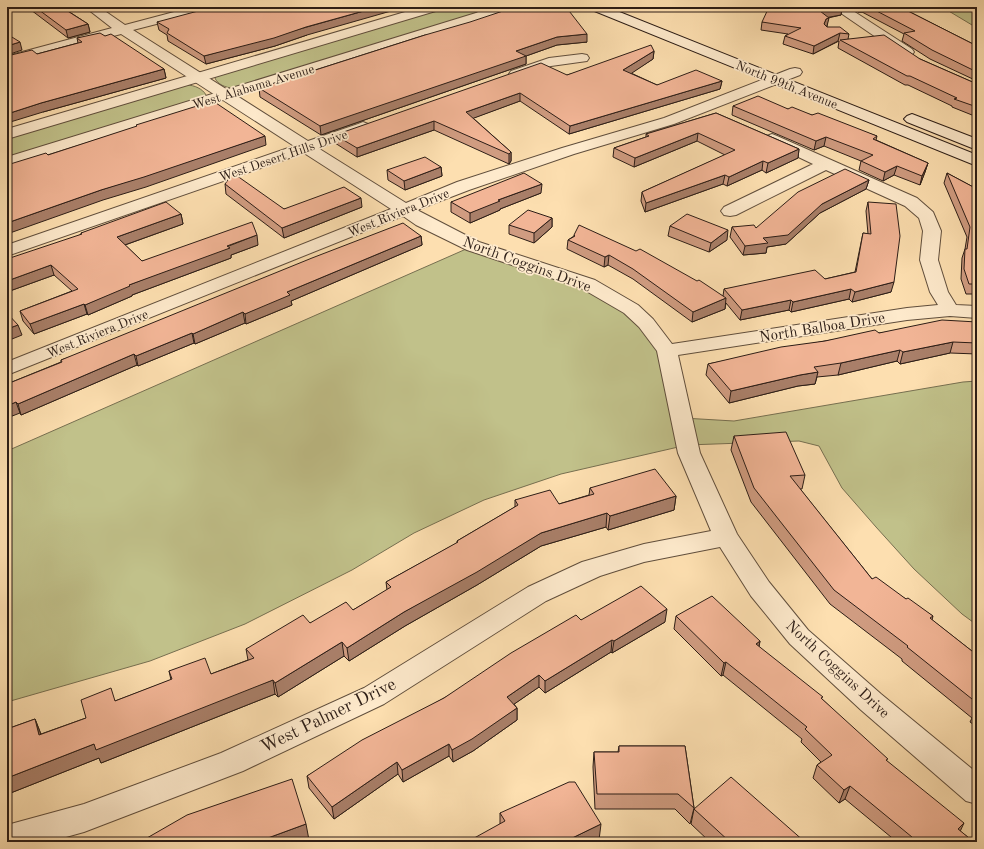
<svg xmlns="http://www.w3.org/2000/svg" width="984" height="849" font-family="'Old Standard TT',serif">
<rect width="100%" height="100%" fill="#fddfb0"/>
<filter id="stains"><feTurbulence type="fractalNoise" baseFrequency=".005" numOctaves="4"/><feColorMatrix values="0 0 0 0 .2 0 0 0 0 .09 0 0 0 0 .02 0 0 0 .5 -.17"/></filter>
<radialGradient id="worn" r=".72"><stop offset=".6" stop-color="#630" stop-opacity="0"/><stop offset="1" stop-color="#630" stop-opacity=".3"/></radialGradient>
<path fill="#c1c18a" stroke="#766f50" d="M444,7H492L486,11L233,88C226,88 217,84 215,78L217,75Z
M943,7H977V28L947,10Z
M187,85C194,85 203,89 206,95L205,97L7,159V138Z
M473,246L612,297L667,351L683,418L734,421L963,382L977,381V625L962,614L914,569L876,527L842,488L819,446L799,441L687,445L561,474L484,500L414,533L352,570L245,624L150,661L7,702V451Z"/>
<g fill="none" stroke-linecap="round" stroke-linejoin="round">
<defs>
<path id="minor" d="M85,7H99L125,25L193,7H213L211,10L133,30L308,141L358,124L363,122L368,124L371,127L368,130L318,148L406,203L457,182L562,148L664,118L790,69L795,68L800,69L802,72L800,75L674,124L574,154L469,190L417,210L479,242L595,280L638,305L653,319L672,344L907,308L938,305L930,292L920,260L923,231L919,218L905,206L826,170L736,215L730,216L724,215L721,211L724,207L813,164L767,142L764,139L767,136L772,134L777,136L917,198L933,212L941,231L938,260L948,292L956,305L977,306V318L950,316L907,320L678,355L700,453L737,534L769,582L808,630L881,694L977,773V804L966,801L861,710L790,644L751,596L720,547L644,562L600,576L546,601L384,704L243,771L84,832L48,842H7V825L84,804L221,753L364,688L528,587L582,562L644,544L711,531L678,453L657,351L639,327L624,313L581,288L467,250L416,225L403,216L7,375V362L391,209L304,153L7,256V245L294,146L121,34L7,64V56L112,28Z
M832,7H847L912,49L914,52L912,55H902Z
M582,54L587,55L589,58L587,61L551,66L516,78L511,77L509,74L511,71L549,58Z"/>
<path id="tertiary" d="M422,7H441L439,10L7,139V129Z
M489,7H505L503,10L484,19L7,167V157L476,13Z"/>
<path id="secondary" d="M590,7H607L977,155V166L592,10Z
M912,114L977,139V150L907,122L904,119L907,116Z"/>
</defs>
<use href="#minor" stroke="#604e3c" stroke-width="2"/>
<use href="#tertiary" stroke="#604e3c" stroke-width="2"/>
<use href="#secondary" stroke="#2c1d16" stroke-width="2"/>
<use href="#minor" fill="#feeacc" fill-rule="evenodd"/>
<use href="#tertiary" fill="#feeacc" fill-rule="evenodd"/>
<use href="#secondary" fill="#feeacc" fill-rule="evenodd"/>
</g>
<path fill="#d09c81" stroke="#2c1d16" d="M27,7H64L67,9L68,11L88,24L90,32L68,38Z
M850,7H902L906,10L977,46V81L930,59L902,41L904,34L862,12H858Z
M842,8L841,15L828,18L827,26V27L849,34L848,39L920,59L977,84V117L952,107V106L908,85H905L838,48L839,41L813,54L783,44L785,36L788,34L761,30L762,22Z
M157,22L307,35L275,46L206,64L168,41L167,35L159,30Z
M425,35L587,42L557,45L526,56V64L321,135L260,97L259,88Z
M105,36L164,69L166,78L43,112L37,54L78,43L77,38Z
M654,51L653,59L631,73L657,85L722,81L720,89L569,134L520,101L473,118L511,152V161L509,164L434,130L357,157L335,143V135L567,75Z
M733,106L788,109L812,115L877,136L876,140L928,163L925,172L920,185L894,175L883,181L859,170L861,161L824,146L814,150L732,115Z
M716,113L799,149L798,158L766,173L762,170L727,186L723,184L645,212L641,201L642,192L725,155L697,141L634,167L613,157L614,148L646,137V134Z
M441,167L442,176L405,190L388,180L387,170Z
M947,173L977,189V294H966L961,279L962,258L965,249L967,237L944,183Z
M869,180L866,189L820,213L786,244L767,247L766,253L743,255L730,237L732,227L756,228Z
M225,184L284,209L362,207L284,238L226,194Z
M541,193L500,209V210L470,223L451,212V202Z
M868,202L891,292L852,302L849,299L791,312L789,310L740,320L726,303L725,309L692,322L633,279L608,265L604,267L567,249L568,240L574,236V235L723,296L724,289L825,279L855,272L863,233L868,234L866,211Z
M181,214L183,224L125,245L142,261L258,245L231,255V258L132,295V296L88,315L87,314L34,334L23,321L20,311L72,291L54,275L7,292L81,234V233Z
M552,218V227L534,243L509,234V225Z
M670,226L727,240L709,252L668,236Z
M421,236L422,245L291,301L292,305L246,324L245,323L195,344L194,343L138,366L137,365L21,415L20,413L7,384L61,362V360Z
M977,322V354L950,353L900,364L897,361L838,375L817,377L815,384L798,386L729,403L706,375L708,364L825,341L879,333Z
M734,436L805,475L802,489H800L872,579L906,599L933,616L932,620L977,655V727L970,722L972,718L902,661V659L830,604L751,502L731,450Z
M590,488L676,496L674,510L608,530L606,527L541,546L477,585L405,626L349,661L344,656L278,697L275,694L101,763L99,758L8,794L7,792V729L35,719L41,734L86,718L115,701L171,680L169,671L211,674L248,660L246,649L310,623L353,610L387,590L386,582L457,543V541L515,507V500L559,504L589,495Z
M676,616L760,641L759,647L822,699L960,831L974,842H897L845,799L839,803L813,778L817,765L821,762L801,742L802,739L723,675L721,676L674,629Z
M581,620L665,622L612,653L611,652L545,693L539,687L514,704L517,708V720L473,751L453,762L449,756L403,782L398,774L334,819L309,788L307,776Z
M619,746H685L694,808L690,824L675,809H595L593,767L594,752H618Z
M694,809L805,842H710L691,824Z
M500,813L599,840L500,824Z"/>
<path fill="#a97f69" stroke="#2c1d16" d="M378,7H405L307,35L275,46L206,64L204,56Z
M859,7H862V12H858Z
M842,8L841,15L819,19L820,11Z
M829,18L827,26L825,27L824,24L826,19Z
M88,24L90,32L68,38L66,30Z
M840,33L838,41L813,54L814,46Z
M587,34V42L557,45L526,56V64L321,135L320,126L516,51L557,37Z
M20,42L22,50L7,55V46Z
M654,51L653,59L623,79V70Z
M164,69L166,78L43,112L7,123V114L41,103Z
M722,81L720,89L569,134L570,126Z
M520,93V101L466,121V112Z
M434,121V130L357,157V148Z
M698,133L697,141L634,167L635,158Z
M265,136L266,145L146,187L103,200L7,234V223L101,190Z
M826,137L824,146L814,150L816,141Z
M799,149L798,158L766,173L768,163Z
M511,152V161L509,164V154Z
M763,161L762,170L727,186L729,177Z
M928,163L925,172L920,185L922,176Z
M897,166L894,175L883,181L885,172Z
M441,167L442,176L405,190L404,181Z
M725,175L723,184L645,212L646,203Z
M869,180L866,189L820,213L786,244L767,247L766,253L743,255L745,246L763,238L822,204Z
M542,184L541,193L500,209V210L470,223V213L498,200Z
M361,198L362,207L284,238L282,228Z
M181,214L183,224L119,247L117,237Z
M552,218V227L534,243V233Z
M728,230L727,240L709,252L711,243Z
M257,235L258,245L231,255V258L132,295V296L88,315L85,305L129,285Z
M421,236L422,245L291,301L292,305L246,324L245,314L287,292Z
M609,255L608,265L604,267L605,257Z
M51,265L54,275L7,292V281Z
M894,282L891,292L852,302L855,292Z
M851,289L849,299L791,312L793,302Z
M726,298L725,309L692,322L693,312Z
M791,300L789,310L740,320L742,310Z
M84,304L87,314L34,334L30,324Z
M243,312L245,323L195,344L193,334Z
M18,325L22,335L7,341V329Z
M192,333L194,343L138,366L136,356Z
M953,342L950,353L900,364L903,352Z
M900,350L897,361L838,375L841,363Z
M134,354L137,365L21,415L18,404Z
M818,372L815,384L798,386L729,403L731,391L800,375Z
M16,402L20,413L7,418V406Z
M676,496L674,510L608,530L610,516Z
M607,513L606,527L541,546L477,585L405,626L349,661L347,648L404,612L541,533Z
M667,609L665,622L612,653L614,641Z
M612,640L611,652L545,693V681Z
M760,641L757,655L756,644Z
M342,642L344,656L278,697L275,683Z
M726,662L723,675L721,676L724,663Z
M539,675V687L507,709V697Z
M273,680L275,694L101,763L99,758L8,794L7,792V778L94,744Z
M517,708V720L473,751L453,762L452,750Z
M35,719L40,732L45,749L39,735Z
M449,744V756L403,782L402,770Z
M397,762L398,774L334,819L332,807Z
M850,786L845,799L839,803L844,790Z
M964,823L958,836V829Z
M306,824L309,840L303,842H257Z
M601,824L599,840L594,842H564Z"/>
<path fill="#f2b596" stroke="#2c1d16" d="M35,7H64L67,9L66,10L88,24L66,30Z
M213,7H378L306,27L274,38L204,56L167,33L169,29L157,22Z
M515,7H566L587,34L557,37L516,51L526,56L320,126L259,88L425,35L470,22Z
M769,7H842V8L820,11L829,18L826,19L824,24L827,27H840L849,34L840,33L814,46L785,36L801,28L762,22Z
M869,7H902L906,10L977,46V72L932,50L904,33L915,31Z
M100,33L105,36L111,34L164,69L41,103L7,114V56L32,50L37,54L82,42L77,38Z
M7,34L20,42L7,46Z
M884,35L920,59L977,84V107L954,99L957,98L910,76H907L840,40Z
M651,45L654,51L623,70L657,85L696,70L722,81L570,126L520,93L466,112L511,152L509,154L434,121L357,148L335,135L541,63L567,75Z
M758,96L788,109L792,107L812,115L818,113L877,136L873,139L928,163L922,176L897,166L885,172L861,161L873,155L826,137L816,141L733,106Z
M213,101L265,136L144,177L101,190L7,223V165L46,153L48,155L137,126L136,125Z
M716,113L799,149L768,163L763,161L729,177L725,175L646,203L642,192L735,150L698,133L635,158L614,148L649,136L646,134Z
M425,157L441,167L404,181L387,170Z
M845,169L869,180L822,204L788,235L763,238L768,243L745,246L732,227L754,225L756,228L798,192Z
M233,173L284,209L344,187L361,198L282,228L225,184Z
M524,173L542,184L498,200L500,201L470,213L451,202Z
M947,173L977,189V284H969L964,269L965,249H967L970,227Z
M166,202L181,214L117,237L142,261L252,222L257,235L227,246L230,248L129,285L130,286L85,305L84,304L30,324L20,311L78,289L51,265L7,281V259L82,234L81,233Z
M868,202L896,204L900,236L894,282L855,292L851,289L793,302L791,300L742,310L724,289L815,270L825,279L856,272L863,233L871,234Z
M528,210L552,218L534,233L509,225Z
M687,214L728,230L711,243L670,226Z
M403,223L421,236L287,292L290,295L245,314L243,312L193,334L192,333L136,356L134,354L18,404L16,402L7,406V384L62,362L61,360L312,258Z
M579,225L636,251L640,249L697,281L699,280L726,298L693,312L633,269L609,255L605,257L568,240L575,236L574,235Z
M7,313L18,325L7,329Z
M942,320L977,322V343L953,342L903,352L900,350L841,363L814,367L818,372L800,375L731,391L708,364L781,347L825,341L875,330L879,333Z
M786,432L805,475L790,476L872,579L876,577L906,599L908,598L933,616L930,618L977,655V703L907,647L908,646L834,590L754,488L734,436Z
M655,469L676,496L610,516L607,513L541,533L477,572L404,612L347,648L342,642L275,683L273,680L96,750L94,744L7,778V729L35,719L39,735L86,718L81,700L111,688L115,701L172,679L169,671L205,658L211,674L254,658L246,649L303,615L310,623L346,602L353,610L391,587L386,582L458,542L457,541L518,505L515,500L550,490L559,504L594,494L590,488Z
M641,586L667,609L614,641L612,640L545,681L539,675L507,697L517,708L472,739L452,750L449,744L402,770L397,762L332,807L307,776L362,740L444,698L511,653L576,615L581,620Z
M712,596L760,641L756,644L823,697L821,698L888,759L886,760L964,823L958,829L974,842H918L850,786L844,790L817,765L832,755L805,729L807,727L726,662L724,663L676,616Z
M619,746H685L694,808L678,794H597L594,752H619Z
M731,777L805,842H730L694,809Z
M292,779L306,824L257,842H140L187,815Z
M569,782H575L601,824L564,842H467L505,821L500,813Z"/>
<g text-anchor="middle" stroke-width="3.5" stroke-linejoin="round" paint-order="stroke">
<g font-size="13" fill="#2c1d16" stroke="#feeacc">
<text transform="translate(787 84) rotate(22)" y="5">North 99th Avenue</text>
<text transform="translate(253 86) rotate(-17)" y="5">West Alabama Avenue</text>
<text transform="translate(283 155) rotate(-19)" y="5">West Desert Hills Drive</text>
<text transform="translate(398 212) rotate(-22)" y="5">West Riviera Drive</text>
<text transform="translate(97 333) rotate(-22)" y="5">West Riviera Drive</text>
</g>
<g font-size="15" fill="#2c1d16" stroke="#feeacc">
<text transform="translate(527 264) rotate(20)" y="5">North Coggins Drive</text>
<text transform="translate(822 327) rotate(-9)" y="5">North Balboa Drive</text>
<text transform="translate(838 669) rotate(43)" y="5">North Coggins Drive</text>
</g>
<g font-size="18" fill="#2c1d16" stroke="#feeacc">
<text transform="translate(328 715) rotate(-26)" y="6">West Palmer Drive</text>
</g>
</g>
<rect width="984" height="849" fill="none" stroke="#fddfb0" stroke-width="24"/>
<rect x="8" y="8" width="968" height="833" fill="none" stroke="#2c1d16" stroke-width="2"/>
<rect x="12" y="12" width="960" height="825" fill="none" stroke="#2c1d16"/>
<rect width="100%" height="100%" filter="url(#stains)"/>
<rect width="100%" height="100%" fill="url(#worn)"/>
</svg>
